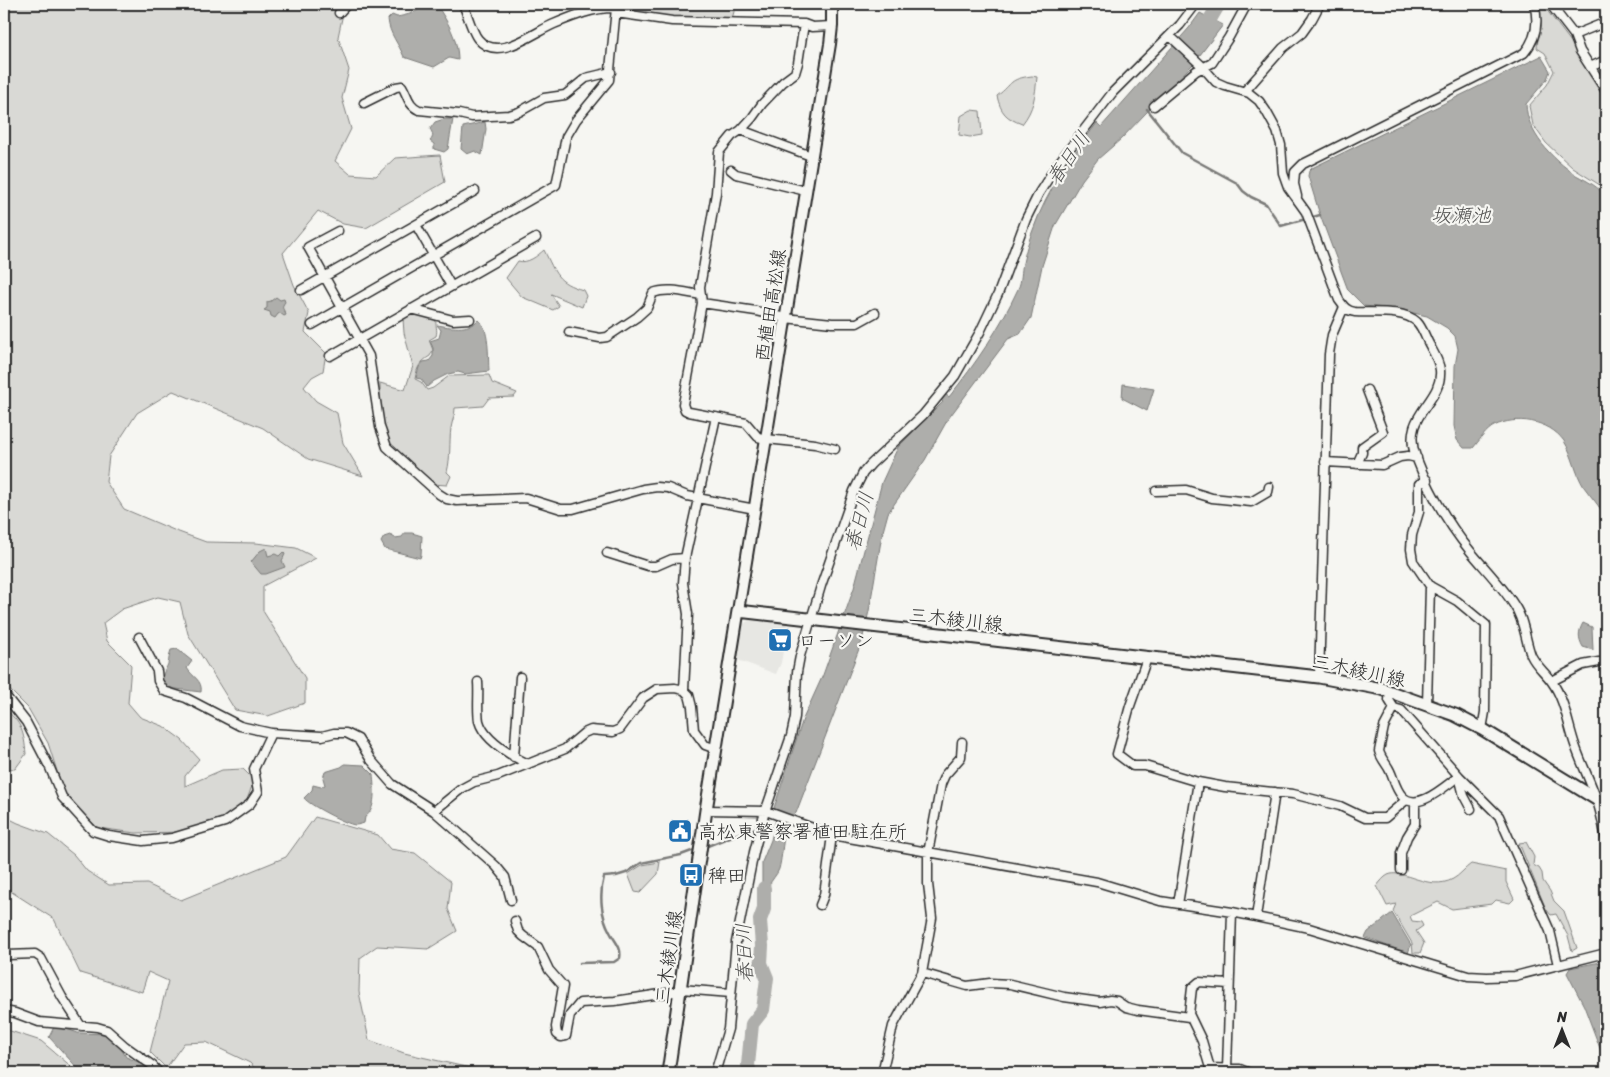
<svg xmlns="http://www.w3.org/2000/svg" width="1610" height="1077" font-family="Sriracha,'Klee One',sans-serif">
<rect width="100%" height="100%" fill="#f6f6f2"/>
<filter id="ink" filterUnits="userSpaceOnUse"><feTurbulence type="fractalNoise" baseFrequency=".02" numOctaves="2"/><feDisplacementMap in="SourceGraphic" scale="10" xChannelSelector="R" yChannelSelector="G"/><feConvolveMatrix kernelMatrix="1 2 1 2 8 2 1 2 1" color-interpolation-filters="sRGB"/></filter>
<g filter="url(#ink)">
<path fill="#e7e7e3" d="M750,619L788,622L781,663L776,674L735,659L740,627Z"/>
<path fill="#d9d9d5" stroke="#828280" d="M4,4H345L338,37L349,70L342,98L351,129L335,161L350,174L376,176L395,158L440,155L445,182L366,228L343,224L318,211L283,253L294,285L309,313L305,332L326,353L323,371L312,377L304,387L316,401L337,413L343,443L363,476L308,459L263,428L173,391L137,413L109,456L106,482L124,509L176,531L206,542L256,543L296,548L316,558L263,586V611L305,678V703L268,716L235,710L188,634L180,602L158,597L122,609L103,623L107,641L131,665L128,703L140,717L163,726L182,740L199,759L185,776V786L222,770L243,769L254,780L247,800L222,820L183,832L136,833L98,828L65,796L48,743L28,708L4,684Z
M634,4L661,7L694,8L693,4H736L732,19L680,18L621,10Z
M1537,4H1545L1546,9L1571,42L1602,95L1606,96V193L1603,187L1573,168L1546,143L1533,125L1529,106L1547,85L1554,71L1545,53L1537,48L1540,16Z
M1032,76L1037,77C1035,96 1034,109 1022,124C1006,118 1001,113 997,96C1014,83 1008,79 1032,76Z
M971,110L980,111L982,135L970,137L959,135L961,116Z
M544,250C556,274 556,282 583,290L586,296L582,307L551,294L559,306L553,310L522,297L506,278L518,261C528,264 537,256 544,250Z
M414,313L436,319C435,325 438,330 436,336L429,340L433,350L430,356C420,362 417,367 415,379L421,382L427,390L433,388L449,376L489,375L492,383L517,393L514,397L489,398L483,406L455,408C455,416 452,421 451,428C449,443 451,457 447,472L451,476L447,485L432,484L399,454L386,438L380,397V383L405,390L413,366L404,333L403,319Z
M4,709C22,722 24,733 26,754L15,769L4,768Z
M4,816L18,823L48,834L74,855L87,871L109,885L147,884L181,900L286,857L315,817L378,835L390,849L415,853L451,882L448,909L457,931L428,949L377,946L360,958L359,992L369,1040L404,1053L492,1073H259L250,1063L206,1042L184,1043L166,1068L150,1052L168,981L148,972L142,992L80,973L54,919L4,887Z
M1526,842L1534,857L1533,865L1539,868L1542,873L1543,881L1550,891L1554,901L1564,911L1577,948L1572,951L1568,936L1556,914L1551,915L1546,909L1519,843Z
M660,862L658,874L640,893L635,892L628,874L642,865Z
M1471,864L1506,871V882L1514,899L1510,903L1496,900L1492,904L1452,909L1438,902L1410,916L1412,921L1421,922L1423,926L1416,931L1424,943L1420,953H1413L1412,943L1393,911L1396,904L1387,906L1377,886C1380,882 1384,877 1388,875C1403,868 1429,892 1453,879C1459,876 1465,868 1471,864Z
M4,1029L41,1041L79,1073H4Z"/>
<path fill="#aeaeab" stroke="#7a7a78" d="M424,4H436C447,21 458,38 458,60L449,58L434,67L404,57C399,44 389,34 388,19L392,15L397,17C407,15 418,13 424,4Z
M1200,13L1223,25L1193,64L1121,139L1098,159L1082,180L1055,226L1042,266L1031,318L1020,334L1008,339L948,419L925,460L888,513L882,535L869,611L862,641L796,813C781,826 784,851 779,869C777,875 771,880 769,886C766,894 766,901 762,909V862L771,840L776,819L774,808L803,719L823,675L854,588L882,482L898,447L943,402L941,400L946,395L949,397C976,363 1000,328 1018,289C1022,281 1021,271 1023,263C1025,252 1029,240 1033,230C1047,190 1071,157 1097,123L1101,127L1189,28Z
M1541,56L1550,71L1547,79L1526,104C1527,133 1552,159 1576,175C1587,181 1600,187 1606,198V518C1600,506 1591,497 1584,487C1575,473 1573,455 1564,441C1549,420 1516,415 1494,426C1486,430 1479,441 1473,448H1464L1457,440L1454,426L1455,366L1458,349L1455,336L1447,328L1427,316L1396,309L1364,306L1348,290L1320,215L1308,176L1309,171L1312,168Z
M444,119H453L448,149L444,152L434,149V144L430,141C434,137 433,133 430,129L435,122Z
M485,122L486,129L482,155L475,151L467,154L461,149L463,127Z
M276,297L280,300L284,299L285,302C280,308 284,309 286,315L284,316L280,313L278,314L275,318L271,316L270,312L264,310L267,308V302L271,301Z
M478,320C490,327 488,358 489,371L465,374L458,372L448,374L434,381L427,387L421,379L416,378L419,367L423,362L429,361L433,356V348L430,341L439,338L441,330L437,325C450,327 468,331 478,320Z
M1123,384L1154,389L1147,411L1122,398Z
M405,533H412L422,536L421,555L420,558L385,549L381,542L384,537L390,535L395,538L402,537Z
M266,548L268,556L275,554L279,556L283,552L285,554L282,561L285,567L266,574H261L251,562L260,551Z
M1583,623L1592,627L1593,650L1583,647C1578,638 1578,632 1583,623Z
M177,649L192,661L187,668C192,677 203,680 201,692L168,688L162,681C163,672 165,671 168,664C169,660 169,655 171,650Z
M345,764L364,765L373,774C374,787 377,809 365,817L364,823C361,824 358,825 355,825C346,824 309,805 304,798L312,790L313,785L321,787L325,785L323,778L325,772L341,767Z
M1392,913L1411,945L1408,953L1365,938L1368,932Z
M1606,961V1064L1584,1006L1567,973L1570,968Z
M55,1025L78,1033L106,1034L118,1043L126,1057L146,1065L144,1073H82L49,1037Z"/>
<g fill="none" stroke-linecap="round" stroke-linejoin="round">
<path stroke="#7a7a78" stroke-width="2.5" d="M1147,109L1182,153L1237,183L1243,191L1251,197L1266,204L1281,226L1320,215
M705,847L750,829L776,828
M580,963L614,962L620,958C622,947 615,942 610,932C601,916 599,895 604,877L616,876L626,873L641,863L681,855L697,849"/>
<path stroke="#aeaeab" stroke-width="14" d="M1202,33L1219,4
M750,1073L748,1065L752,1024L763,1010L767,978L761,963L762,946L760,920L764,909V888"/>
<defs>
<path id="street" d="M1550,4L1574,35L1580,51L1606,91
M339,13L347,4
M616,13L672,21L804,24L812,27L832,26
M804,24L798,63L795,73L783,82L762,104L752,118L741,130L732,136L719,152L716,193L700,287L702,303L683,404L685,410L689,412L746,423L758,437L766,439L815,444L835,449
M1574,35L1606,22
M1170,36L1201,65L1216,82L1225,86L1249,93L1259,101L1266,111L1277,131L1281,145L1283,173L1288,187L1306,212L1339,300C1344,307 1347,311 1355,312C1373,313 1403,309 1417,322C1422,327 1425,336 1428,342C1432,350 1439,360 1440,370C1443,403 1400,414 1416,457C1429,491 1448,524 1471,552C1485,569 1502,586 1514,605C1524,619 1525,639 1531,655C1536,666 1545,672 1552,682C1565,700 1568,725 1575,745C1581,763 1590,780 1596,798C1601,811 1603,825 1606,839
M1590,67L1606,60
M1245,91L1283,48L1302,33L1312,19L1320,4
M364,103L396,87L402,86C408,96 408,105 419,110L459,114L472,117L509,115L519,112L544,98L565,95L586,78L611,72
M1154,106L1196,71L1212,63L1229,37L1247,4
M741,130L811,156
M731,170L736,174L806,191
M1297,196L1294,184L1295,172L1303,164L1524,53C1537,38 1539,22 1534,4
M416,225L451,286
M338,231L308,247L369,356L380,427L387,447L439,494L447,499L457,501L526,498L561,509H573L643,489L657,487L668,488L687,496L755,509
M301,290L475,191
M702,303L756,311L785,318L832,323H857L875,313
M411,309L453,320L470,319
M312,325L556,185L566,137L576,120L609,80L616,8C595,7 573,16 554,24C534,32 498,63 478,39C472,32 467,13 463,4
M569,332L600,338L607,337L637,317L647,308L653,293C668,287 687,293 701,295
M330,356L536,238
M1325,462L1382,465L1400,457L1408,456L1417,458
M1357,464L1362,453V447L1383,432L1367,390
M1427,480L1419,484V512L1412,535L1411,549L1413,561L1430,586L1427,705
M1156,491L1186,490L1212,498L1251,502L1268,492L1269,487
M607,553L648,566H656L672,559L685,558
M1430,586L1457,601L1486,625L1485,712L1482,729
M139,637L157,671L158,681L164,691L186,698L240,726L271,733L322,736L334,733H346L358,739L371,760L392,784L434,811L496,866L505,877L511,900
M1147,658L1130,706L1117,754L1133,766H1145L1198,782L1225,787L1293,794L1340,806L1365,818H1385L1406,800
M1319,677L1329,354L1332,335L1344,307
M1552,681L1583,665L1599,662
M478,682C479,694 477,710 479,721C484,740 512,756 528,764
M684,690L688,614L683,583L685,558L716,417
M1390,692L1389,700L1394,708L1384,727L1379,751C1381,759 1387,764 1390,771C1394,779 1395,788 1402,796C1417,813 1445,786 1459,776L1499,816L1550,931L1558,965
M4,694L26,722L50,768L62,797L93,831L109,836L143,841L172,838L225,822L250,804L258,792L254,769L271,733
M1394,708L1401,710L1459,776L1464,796L1471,809
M514,757L520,677
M706,810L766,811L832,835L1097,882L1160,901L1232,912L1309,928L1468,976L1487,977L1515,976L1606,953
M434,811L461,789L474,782L498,776L565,749L584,733L591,730L613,732L620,729L643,698L657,689L675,688L684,690L689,695L692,707L694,730L705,745L716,749
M1401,870V853L1407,837L1415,824V802
M1178,904L1198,782
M820,905L824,895L832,835
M1256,917L1275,792
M515,921L518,931L523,936L538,947L549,970L563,986L556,1027L557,1034L561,1037L566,1036L570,1015L580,1003L615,1001L680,991
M4,950L8,955L35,954L41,958L62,997L81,1026
M922,973L967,986L990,983L1010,984L1064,997L1100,1002L1110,1000L1117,1001L1126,1007L1138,1010L1189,1017
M1229,984L1199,982L1192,988L1189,1014L1202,1041L1210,1068L1240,1069L1250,1073
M681,989L731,993
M4,1011L15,1013L39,1022L97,1027L107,1030L125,1046L153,1066L159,1073
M1227,1069L1232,912
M715,1073L728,1029L736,942L754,852L763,818L791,736L795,717L797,672L800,656L821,586L854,491L863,473L871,464L923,415L955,376L980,332L998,294L1026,219L1039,193L1057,165L1113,92L1180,25L1196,4
M882,1073L893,1026L922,973L932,918L928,884V853L941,784L945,775L961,757L962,742"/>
<path id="secondary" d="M738,611L830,44L832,26V4"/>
<path id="primary" d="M668,1073L706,810L738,611L1319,677L1382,689L1455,715L1482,729L1606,805"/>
</defs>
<use href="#street" stroke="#2b2b2b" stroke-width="11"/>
<use href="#secondary" stroke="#2b2b2b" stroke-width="14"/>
<use href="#primary" stroke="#2b2b2b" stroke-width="15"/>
<use href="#street" stroke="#f6f6f2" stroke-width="8"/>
<use href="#secondary" stroke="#f6f6f2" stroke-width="10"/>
<use href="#primary" stroke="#f6f6f2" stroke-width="11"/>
</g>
</g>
<defs>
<symbol id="supermarket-square" viewBox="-11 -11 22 22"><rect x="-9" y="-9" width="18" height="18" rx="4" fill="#1f6fb2" stroke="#f6f6f2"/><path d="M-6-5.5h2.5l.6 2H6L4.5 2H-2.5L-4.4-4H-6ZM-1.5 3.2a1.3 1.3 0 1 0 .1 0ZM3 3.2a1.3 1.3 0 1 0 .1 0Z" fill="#fff"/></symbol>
<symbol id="civic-square" viewBox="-11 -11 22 22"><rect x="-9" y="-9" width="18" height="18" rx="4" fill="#1f6fb2" stroke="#f6f6f2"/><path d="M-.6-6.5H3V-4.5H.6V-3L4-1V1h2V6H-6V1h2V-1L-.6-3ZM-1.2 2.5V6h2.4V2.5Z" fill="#fff"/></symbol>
<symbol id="bus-square" viewBox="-11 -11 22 22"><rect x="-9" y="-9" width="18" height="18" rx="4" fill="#1f6fb2" stroke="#f6f6f2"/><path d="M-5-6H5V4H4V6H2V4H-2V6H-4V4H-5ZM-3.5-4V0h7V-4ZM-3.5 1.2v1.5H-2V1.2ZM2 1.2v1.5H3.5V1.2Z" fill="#fff"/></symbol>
</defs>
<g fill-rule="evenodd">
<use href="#supermarket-square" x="766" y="626" width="28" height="28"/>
<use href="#civic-square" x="666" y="817" width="28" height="28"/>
<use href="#bus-square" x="677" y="861" width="28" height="28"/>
</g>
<g text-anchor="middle" stroke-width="4.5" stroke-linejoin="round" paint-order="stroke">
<g font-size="19" fill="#2b2b2b" stroke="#f6f6f2">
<text transform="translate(770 305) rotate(-81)" y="7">西植田高松線</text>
<text transform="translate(956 619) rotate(6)" y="7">三木綾川線</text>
<text transform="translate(1359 670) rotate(12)" y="7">三木綾川線</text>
<text transform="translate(668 957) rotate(-82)" y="7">三木綾川線</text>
</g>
<g font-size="19" fill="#2b2b2b" stroke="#f6f6f2" text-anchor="start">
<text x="798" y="647">ローソン</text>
<text x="698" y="838">高松東警察署植田駐在所</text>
<text x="708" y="882">稗田</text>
</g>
<g font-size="20" font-style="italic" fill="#525251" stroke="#f6f6f2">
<text transform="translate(1068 158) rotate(-55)" y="7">春日川</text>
<text x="1461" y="222">坂瀬池</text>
<text transform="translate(859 521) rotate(-75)" y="7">春日川</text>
<text transform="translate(744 953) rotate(-92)" y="7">春日川</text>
</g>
</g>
<rect width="1610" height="1077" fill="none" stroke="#f6f6f2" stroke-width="20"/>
<rect x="10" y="10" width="1590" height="1057" fill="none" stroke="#2b2b2b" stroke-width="2" filter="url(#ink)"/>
<g transform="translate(1562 1030)" stroke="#f6f6f2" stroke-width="4" paint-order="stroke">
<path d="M0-4L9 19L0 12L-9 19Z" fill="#2b2b2b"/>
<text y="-8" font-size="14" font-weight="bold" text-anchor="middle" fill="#2b2b2b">N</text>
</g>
</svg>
